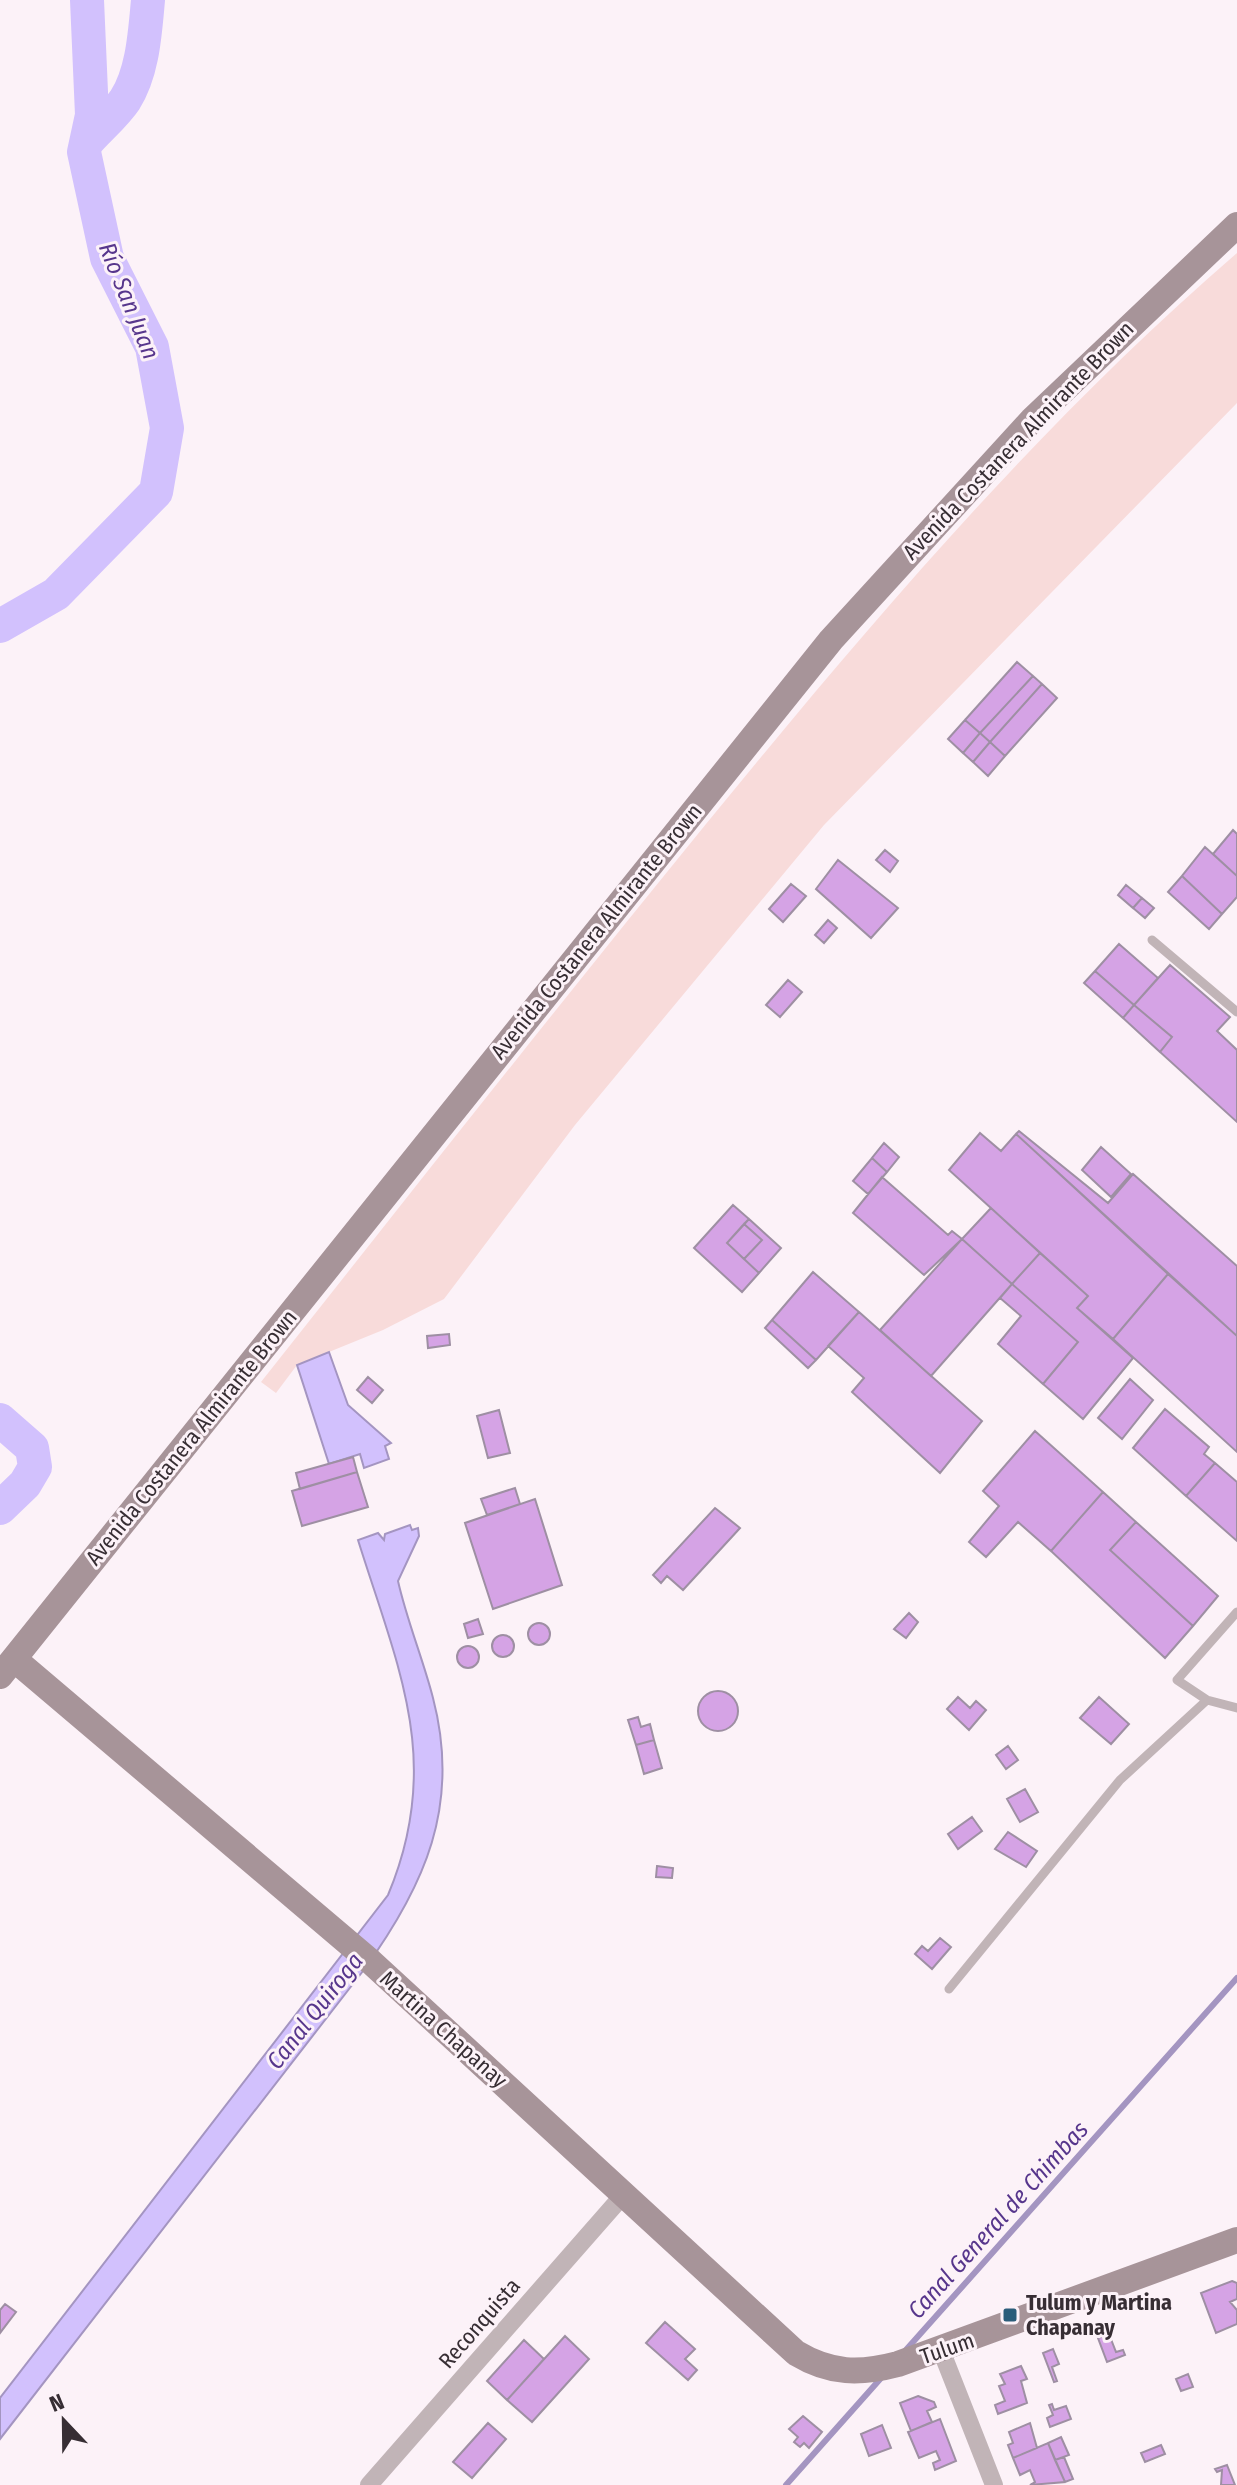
<svg xmlns="http://www.w3.org/2000/svg" width="1237" height="2485" font-family="'Fira Sans Condensed',sans-serif">
<rect width="100%" height="100%" fill="#fcf2f8"/>
<path fill="#f8dbda" d="M1237,253V403L824,825L575,1125L444,1299L383,1330L297,1365L276,1393L261,1382C409,1195 556,1008 706,824C873,620 1037,426 1237,253Z"/>
<path fill="#d2c1fd" stroke="#a495c1" stroke-width="2" d="M329,1352L348,1405L391,1443L385,1446L389,1459L364,1468L360,1454L329,1464L297,1365Z
M410,1525L412,1530L418,1528L419,1536L398,1581C407,1621 423,1659 433,1698C461,1805 425,1886 363,1971L0,2439V2398L388,1895C444,1762 398,1668 358,1540L378,1533L384,1540L385,1534Z"/>
<g fill="none" stroke-linecap="round" stroke-linejoin="round">
<path stroke="#a495c1" stroke-width="6" d="M905,2351L1237,1978
M786,2485L882,2377"/>
<path stroke="#d2c1fd" stroke-width="34" d="M86,143C98,129 115,115 125,100C143,72 145,32 148,0
M0,626L56,594L156,492L167,428L152,347L107,258L84,152L92,115L87,0
M0,1420L32,1448L35,1467L25,1484L0,1508"/>
</g>
<path fill="#d5a3e5" stroke="#9e8fa3" stroke-width="2" d="M1017,662L1033,676L980,733L965,720Z
M1033,676L1042,684L990,742L980,733Z
M1042,684L1057,698L1005,756L990,742Z
M965,720L980,733L963,753L948,739Z
M980,733L990,742L973,762L963,753Z
M990,742L1005,756L988,776L973,762Z
M1233,830L1237,834V876L1213,854Z
M1205,847L1237,876V897L1222,914L1182,876Z
M885,850L898,861L890,872L876,860Z
M838,860L898,908L871,938L816,889Z
M1182,876L1222,914L1209,929L1168,892Z
M791,884L806,896L783,922L769,909Z
M1126,885L1142,898L1133,908L1118,895Z
M1142,898L1154,908L1145,918L1133,908Z
M828,920L837,928L824,943L815,935Z
M1119,944L1158,978L1134,1005L1095,971Z
M1170,965L1230,1017L1217,1031L1237,1050V1122L1160,1052L1172,1037L1134,1005Z
M1095,971L1134,1005L1123,1018L1084,983Z
M788,980L802,992L780,1017L766,1005Z
M1134,1005L1172,1037L1160,1052L1123,1018Z
M1019,1131L1108,1203L1133,1174L1237,1266V1336L1016,1134Z
M980,1133L1001,1151L1016,1134L1168,1274L1113,1339L1077,1308L1088,1296L949,1170Z
M884,1143L899,1157L887,1172L872,1158Z
M1101,1147L1131,1174L1111,1197L1082,1170Z
M872,1158L887,1172L868,1194L853,1181Z
M882,1177L948,1235L952,1231L962,1239L924,1275L853,1213Z
M733,1205L749,1219L727,1243L759,1273L742,1292L694,1248Z
M991,1208L1040,1253L1012,1284L962,1239Z
M749,1219L781,1248L759,1273L744,1259L762,1240L744,1224Z
M744,1224L762,1240L744,1259L727,1243Z
M962,1239L1012,1284L931,1376L880,1330Z
M1040,1253L1088,1296L1077,1308L1133,1358L1083,1419L1043,1384L1078,1342L1012,1284Z
M813,1272L859,1312L816,1360L772,1320Z
M1168,1274L1237,1336V1452L1113,1339Z
M1012,1284L1078,1342L1043,1384L998,1344L1021,1316L1000,1298Z
M859,1312L982,1421L940,1473L852,1392L864,1378L828,1346Z
M772,1320L816,1360L808,1368L765,1328Z
M449,1334L450,1345L428,1348L427,1336Z
M368,1377L383,1390L372,1403L357,1390Z
M1130,1379L1153,1400L1122,1439L1098,1418Z
M1165,1409L1209,1447L1204,1454L1215,1463L1186,1496L1133,1448Z
M499,1410L510,1453L488,1458L477,1416Z
M1035,1431L1103,1492L1051,1551L1018,1522L986,1557L969,1542L999,1506L983,1491Z
M353,1457L357,1472L300,1489L296,1473Z
M1215,1463L1237,1482V1541L1186,1496Z
M357,1472L368,1507L302,1526L292,1491Z
M515,1488L520,1504L487,1515L481,1499Z
M1103,1492L1136,1522L1110,1550L1193,1626L1165,1658L1051,1551Z
M535,1499L562,1585L493,1609L465,1523Z
M715,1508L740,1528L683,1590L667,1576L661,1583L653,1575Z
M1136,1522L1218,1596L1193,1626L1110,1550Z
M909,1613L918,1622L906,1638L894,1629Z
M478,1619L483,1634L468,1638L464,1624Z
M528 1634a11 11 0 1 1 22 0a11 11 0 1 1-22 0Z
M492 1646a11 11 0 1 1 22 0a11 11 0 1 1-22 0Z
M457 1657a11 11 0 1 1 22 0a11 11 0 1 1-22 0Z
M698 1711a20 20 0 1 1 40 0a20 20 0 1 1-40 0Z
M958,1697L970,1708L976,1701L986,1710L969,1730L947,1709Z
M1099,1697L1129,1724L1111,1744L1080,1718Z
M638,1717L641,1727L650,1724L654,1740L636,1745L628,1720Z
M654,1740L662,1768L644,1774L636,1745Z
M1008,1746L1018,1760L1006,1769L996,1755Z
M1025,1789L1038,1812L1020,1822L1007,1799Z
M972,1817L982,1831L958,1849L948,1834Z
M1008,1832L1037,1851L1026,1867L995,1849Z
M657,1866L673,1868L672,1878L656,1877Z
M940,1938L951,1947L932,1969L915,1954L922,1946L928,1951Z
M1232,2281L1237,2283V2299L1230,2302L1237,2310V2324L1216,2333L1201,2293Z
M5,2304L16,2312L0,2333V2310Z
M665,2322L695,2349L685,2359L697,2370L688,2380L646,2343Z
M1109,2334L1116,2352L1123,2350L1125,2355L1107,2362L1098,2338Z
M565,2336L589,2359L532,2422L507,2400Z
M524,2340L544,2359L507,2400L487,2381Z
M1053,2349L1059,2364L1052,2367L1057,2381L1054,2382L1043,2353Z
M1021,2366L1027,2379L1021,2381L1027,2403L998,2414L995,2405L1005,2401L999,2386L1005,2384L1000,2374Z
M1188,2374L1193,2387L1181,2391L1176,2379Z
M918,2396L934,2402L936,2407L927,2411L932,2422L911,2431L900,2403Z
M1052,2404L1054,2410L1066,2406L1071,2419L1050,2427L1047,2418L1053,2415L1049,2405Z
M803,2416L822,2432L809,2448L804,2443L800,2447L794,2442L798,2437L789,2429Z
M940,2419L956,2461L935,2470L933,2463L940,2460L936,2451L919,2458L908,2432Z
M488,2423L506,2439L472,2478L453,2462Z
M1030,2423L1037,2448L1013,2458L1008,2445L1013,2443L1009,2432Z
M882,2425L891,2448L869,2456L861,2434Z
M1061,2437L1069,2455L1055,2460L1048,2443Z
M1048,2443L1065,2482L1030,2485L1035,2482L1030,2470L1020,2475L1013,2458Z
M1161,2445L1165,2454L1145,2462L1141,2453Z
M1064,2457L1073,2479L1065,2482L1055,2460Z
M1227,2465L1235,2485H1221L1222,2470L1217,2472L1215,2469Z"/>
<g fill="none" stroke-linecap="round" stroke-linejoin="round">
<path stroke="#c1b4b7" stroke-width="9" d="M1152,940L1237,1012
M1237,1612L1177,1680L1207,1700L1237,1708
M949,1989L1120,1780L1207,1700"/>
<path stroke="#c1b4b7" stroke-width="18" d="M941,2350L994,2485
M369,2485L625,2193"/>
<path stroke="#a79499" stroke-width="26" d="M14,1659L371,1962L796,2353C831,2374 860,2374 898,2364L1237,2240
M0,1676L831,640L1032,420L1237,225"/>
</g>
<rect fill="#2a5d7a" stroke="#fcf2f8" stroke-width="3" x="1002" y="2307" width="16" height="16" rx="4"/>
<g text-anchor="middle" stroke-width="6" stroke-linejoin="round" paint-order="stroke">
<g font-size="22" fill="#372e34" stroke="#fcf2f8">
<text transform="translate(1018 440) rotate(-46)" y="8">Avenida Costanera Almirante Brown</text>
<text transform="translate(596 931) rotate(-51)" y="8">Avenida Costanera Almirante Brown</text>
<text transform="translate(191 1437) rotate(-51)" y="8">Avenida Costanera Almirante Brown</text>
<text transform="translate(444 2029) rotate(42)" y="8">Martina Chapanay</text>
<text transform="translate(479 2323) rotate(-49)" y="8">Reconquista</text>
<text transform="translate(947 2348) rotate(-19)" y="8">Tulum</text>
</g>
<g font-size="22" font-weight="bold" fill="#372e34" stroke="#fcf2f8" text-anchor="start">
<text x="1026" y="2310">Tulum y Martina<tspan x="1026" dy="25">Chapanay</tspan></text>
</g>
<g font-size="24" font-style="italic" fill="#57368c" stroke="#fcf2f8">
<text transform="translate(129 301) rotate(68)" y="8">Río San Juan</text>
<text transform="translate(315 2011) rotate(-52)" y="8">Canal Quiroga</text>
<text transform="translate(998 2220) rotate(-48)" y="8">Canal General de Chimbas</text>
</g>
</g>
<g transform="translate(64 2421) rotate(338)" stroke="#fcf2f8" stroke-width="6" paint-order="stroke">
<path d="M0-6L14 30L0 20L-14 30Z" fill="#372e34"/>
<text y="-12" font-size="22" font-weight="bold" text-anchor="middle" fill="#372e34">N</text>
</g>
</svg>
